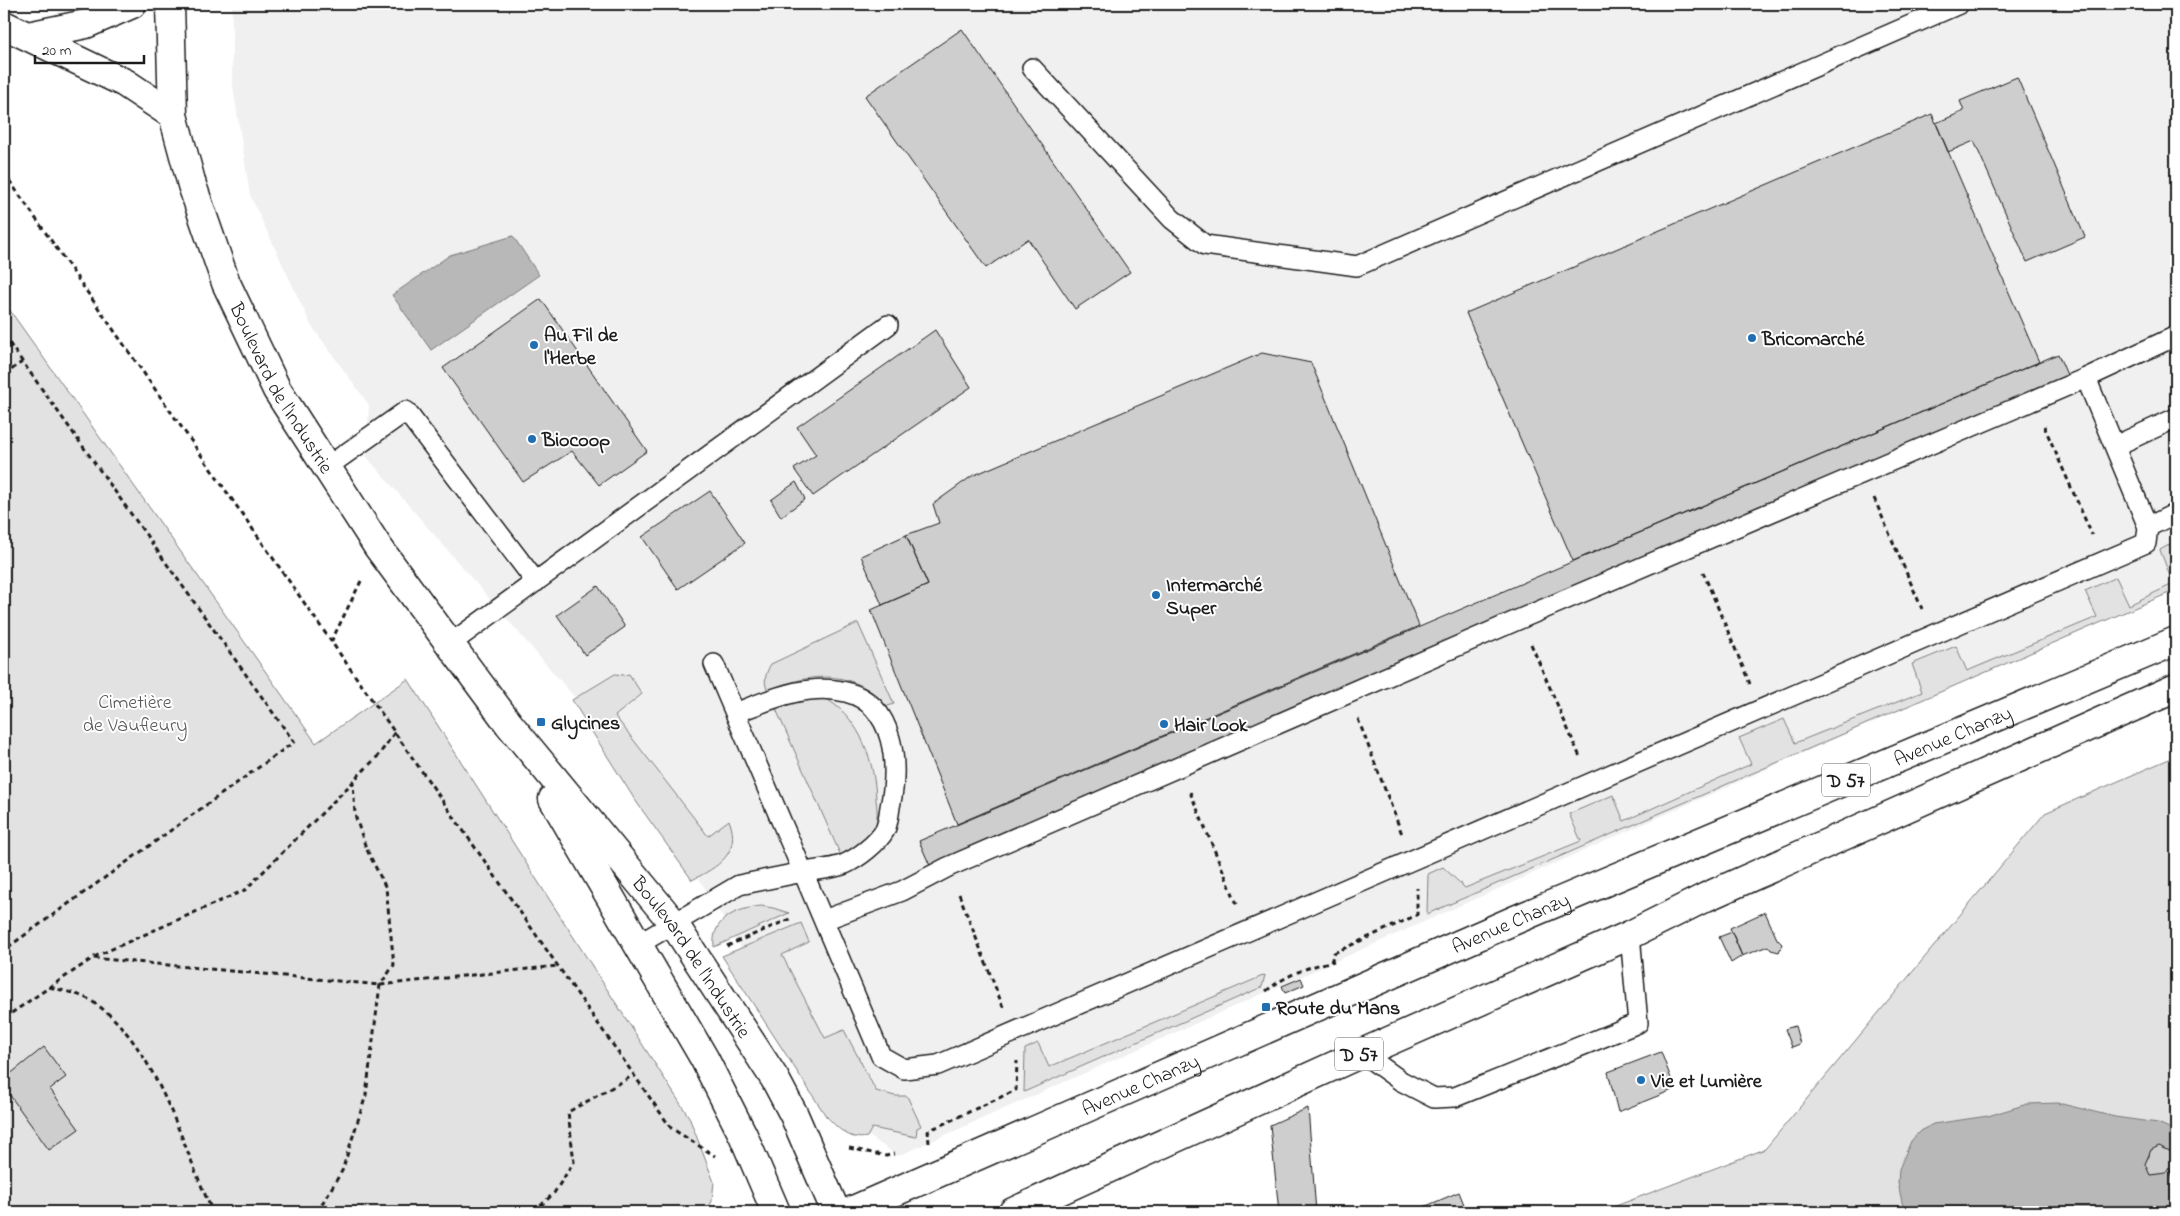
<svg xmlns="http://www.w3.org/2000/svg" width="2180" height="1216" font-family="'Indie Flower',sans-serif">
<rect width="100%" height="100%" fill="#fff"/>
<filter id="ink" filterUnits="userSpaceOnUse"><feTurbulence type="fractalNoise" baseFrequency=".02" numOctaves="2"/><feDisplacementMap in="SourceGraphic" scale="10" xChannelSelector="R" yChannelSelector="G"/><feConvolveMatrix kernelMatrix="1 2 1 2 8 2 1 2 1" color-interpolation-filters="sRGB"/></filter>
<g filter="url(#ink)">
<path fill="#f0f0f0" d="M232,4H2176V587L898,1156L847,1121L621,751L366,456L369,405L311,325L250,195L232,80Z"/>
<path fill="#e2e2e2" stroke="#7f7f7f" d="M4,302L316,743L408,679L689,1117L714,1182L712,1201L707,1212H4Z
M2176,541V590L1427,914L1428,874L1443,867L1465,888L1581,841L1569,814L1613,795L1624,821L1751,764L1739,738L1784,719L1795,743L1922,692L1912,664L1956,646L1967,671L2097,617L2085,591L2116,577L2129,605L2173,584L2160,550Z
M858,623L894,704L885,707C860,669 806,671 769,692C762,684 766,672 771,664Z
M615,674L623,675L629,674L642,694L615,716L708,836L729,820C742,853 718,867 692,880L635,800L572,700Z
M806,695C813,696 822,697 828,700C861,720 875,763 876,800C877,806 878,816 876,823C872,839 855,849 841,856L776,709L783,701Z
M2176,756V1212H1600L1765,1149L2045,813Z
M761,906L773,908L789,913L714,947C711,918 737,909 761,906Z
M801,923L809,942L782,955L825,1038L844,1030L876,1091L895,1096H907L921,1126L917,1128L916,1137L872,1128L867,1137C849,1141 838,1128 826,1116L722,956Z
M1265,975L1262,987L1024,1092L1025,1049L1038,1043L1049,1067Z"/>
<path fill="#b8b8b8" stroke="#7a7a7a" d="M513,236L539,275L431,350L392,295L450,255Z
M2058,1103L2115,1117L2158,1123L2176,1131V1212H1904L1898,1183L1899,1169L1911,1141L1920,1131L1933,1124L1988,1116L2027,1104Z"/>
<path fill="#cecece" stroke="#1c1c1c" d="M962,29L1130,272L1075,309L1028,239L986,268L865,96Z
M2017,77L2085,237L2027,262L1974,141L1948,152L1936,123L1964,111L1960,101Z
M1932,114L2039,362L1573,561L1466,313Z
M541,299L647,451L599,485L572,451L523,482L443,368Z
M935,330L971,387L813,496L794,469L816,455L797,427Z
M1262,353L1311,363L1419,626L957,824L871,610L928,585L906,535L939,523L933,504L972,476Z
M2058,354L2074,391L935,877L919,841Z
M796,482L805,499L781,517L771,500Z
M710,491L745,543L678,589L642,537Z
M906,535L928,585L882,605L861,556Z
M598,586L625,627L585,655L557,615Z
M1765,912L1777,939L1782,944L1779,952L1771,950L1768,946L1742,956L1730,928Z
M1732,932L1742,956L1731,963L1719,937Z
M1301,978L1304,985L1285,993L1282,986Z
M1795,1026L1800,1044L1792,1047L1785,1029Z
M44,1047L66,1077L50,1089L79,1129L49,1150L4,1087V1079Z
M1661,1052L1675,1089L1618,1112L1608,1072Z
M1308,1108L1316,1212H1279L1270,1125Z
M2159,1146L2176,1154V1187L2169,1168L2166,1173L2150,1175L2145,1164L2151,1150Z
M1459,1192L1467,1212H1412Z"/>
<g fill="none" stroke-linecap="round" stroke-linejoin="round">
<defs>
<path id="lane" d="M1032,68L1172,219L1205,245L1357,266L1959,4
M2115,446L2176,418
M327,467L406,411L536,582
M2148,527L2176,513
M450,644L888,325
M714,664L803,872C816,870 833,869 845,864C858,858 878,843 885,830C888,824 889,814 890,807C899,766 896,705 846,692C808,682 769,700 735,713
M824,920L902,891L948,867L1520,619L2086,378
M639,944L739,885L803,872L881,1056L904,1069L938,1065L2146,543L2148,527L2086,378L2176,336
M1362,1053L1401,1081L1434,1098L1455,1097L1638,1023L1630,935"/>
<path id="street" d="M4,25L125,83L173,115
M28,36L86,24L132,4"/>
<g id="secondary">
<path id="s1" d="M170,4L173,115L192,185L226,283L277,390L378,547L509,724L674,924L775,1079L794,1115L836,1212"/>
<path d="M553,799L704,1058L743,1135L776,1212"/>
</g>
<g id="primary">
<path id="s2" d="M849,1212L1515,920L2176,641"/>
<path d="M1013,1212L1362,1053L1630,935L1706,897L2176,688"/>
</g>
</defs>
<use href="#lane" stroke="#1c1c1c" stroke-width="22"/>
<use href="#street" stroke="#1c1c1c" stroke-width="31"/>
<use href="#secondary" stroke="#1c1c1c" stroke-width="31"/>
<use href="#primary" stroke="#1c1c1c" stroke-width="31"/>
<path stroke="#1c1c1c" stroke-width="3" stroke-dasharray="5 4" stroke-linecap="butt" d="M4,173L671,1128L715,1156
M4,336L294,742L4,950
M4,375L22,362
M2044,426L2092,535
M1874,498L1922,609
M1703,572L1750,684
M331,642L362,579
M1531,644L1580,757
M1358,719L1402,834
M1190,792L1237,904
M959,894L1003,1007
M727,946L792,918
M94,957L245,890L353,782
M1331,962L1334,953L1417,915V888
M50,987C63,991 82,994 93,1002C155,1042 181,1143 211,1208L214,1212
M1266,991C1288,974 1307,967 1334,961
M4,1018L93,958L380,985L557,966
M929,1143L928,1131L1016,1090L1017,1061
M849,1148L886,1156L894,1154
M317,1212L342,1171L366,1095L380,985L394,965L386,888L366,848L355,815L353,781L378,756L395,732
M534,1212L554,1193L574,1162L568,1112L634,1075"/>
<use href="#lane" stroke="#fff" stroke-width="19"/>
<use href="#street" stroke="#fff" stroke-width="28"/>
<use href="#secondary" stroke="#fff" stroke-width="28"/>
<use href="#primary" stroke="#fff" stroke-width="28"/>
</g>
</g>
<g fill="#1f6fb2" stroke="#fff" stroke-width="2">
<circle cx="1752" cy="338" r="5"/>
<circle cx="534" cy="345" r="5"/>
<circle cx="532" cy="439" r="5"/>
<circle cx="1156" cy="595" r="5"/>
<rect x="536" y="717" width="10" height="10" rx="2.5"/>
<circle cx="1164" cy="724" r="5"/>
<rect x="1261" y="1002" width="10" height="10" rx="2.5"/>
<circle cx="1641" cy="1080" r="5"/>
</g>
<g text-anchor="middle" stroke-width="4" stroke-linejoin="round" paint-order="stroke">
<g fill="#fff" stroke="#606060" stroke-width="1">
<rect x="1822" y="763.5" width="48" height="33" rx="4"/>
<rect x="1335" y="1037.5" width="48" height="33" rx="4"/>
</g>
<g font-size="19" font-weight="bold" fill="#1c1c1c">
<text x="1846" y="787">D 57</text>
<text x="1359" y="1061">D 57</text>
</g>
<g font-size="20" font-weight="bold" fill="#1c1c1c" stroke="#fff" text-anchor="start">
<text x="544" y="341">Au Fil de<tspan x="544" dy="23">l'Herbe</tspan></text>
<text x="1762" y="345">Bricomarché</text>
<text x="542" y="446">Biocoop</text>
<text x="1166" y="591">Intermarché<tspan x="1166" dy="23">Super</tspan></text>
<text x="551" y="729">Glycines</text>
<text x="1174" y="731">Hair Look</text>
<text x="1276" y="1014">Route du Mans</text>
<text x="1651" y="1087">Vie et Lumière</text>
</g>
<g font-size="20" fill="#1c1c1c" stroke="#fff">
<text dy="7" stroke="none"><textPath href="#s1" startOffset="406">Boulevard de l'Industrie</textPath></text>
<text dy="7" stroke="none"><textPath href="#s2" startOffset="1202">Avenue Chanzy</textPath></text>
<text dy="7" stroke="none"><textPath href="#s2" startOffset="722">Avenue Chanzy</textPath></text>
<text dy="7" stroke="none"><textPath href="#s1" startOffset="1109">Boulevard de l'Industrie</textPath></text>
<text dy="7" stroke="none"><textPath href="#s2" startOffset="318">Avenue Chanzy</textPath></text>
</g>
<g font-size="20" fill="#575757" stroke="#fff">
<text x="135" y="708">Cimetière<tspan x="135" dy="23">de Vaufleury</tspan></text>
</g>
</g>
<rect width="2180" height="1216" fill="none" stroke="#fff" stroke-width="20"/>
<rect x="10" y="10" width="2160" height="1196" fill="none" stroke="#1c1c1c" stroke-width="2" filter="url(#ink)"/>
<path d="M35 55v8h109v-8" fill="none" stroke="#1c1c1c" stroke-width="2.5"/>
<text x="42" y="55" font-size="15" fill="#1c1c1c" stroke="#ffffff" stroke-width="4" paint-order="stroke">20 m</text>
</svg>
